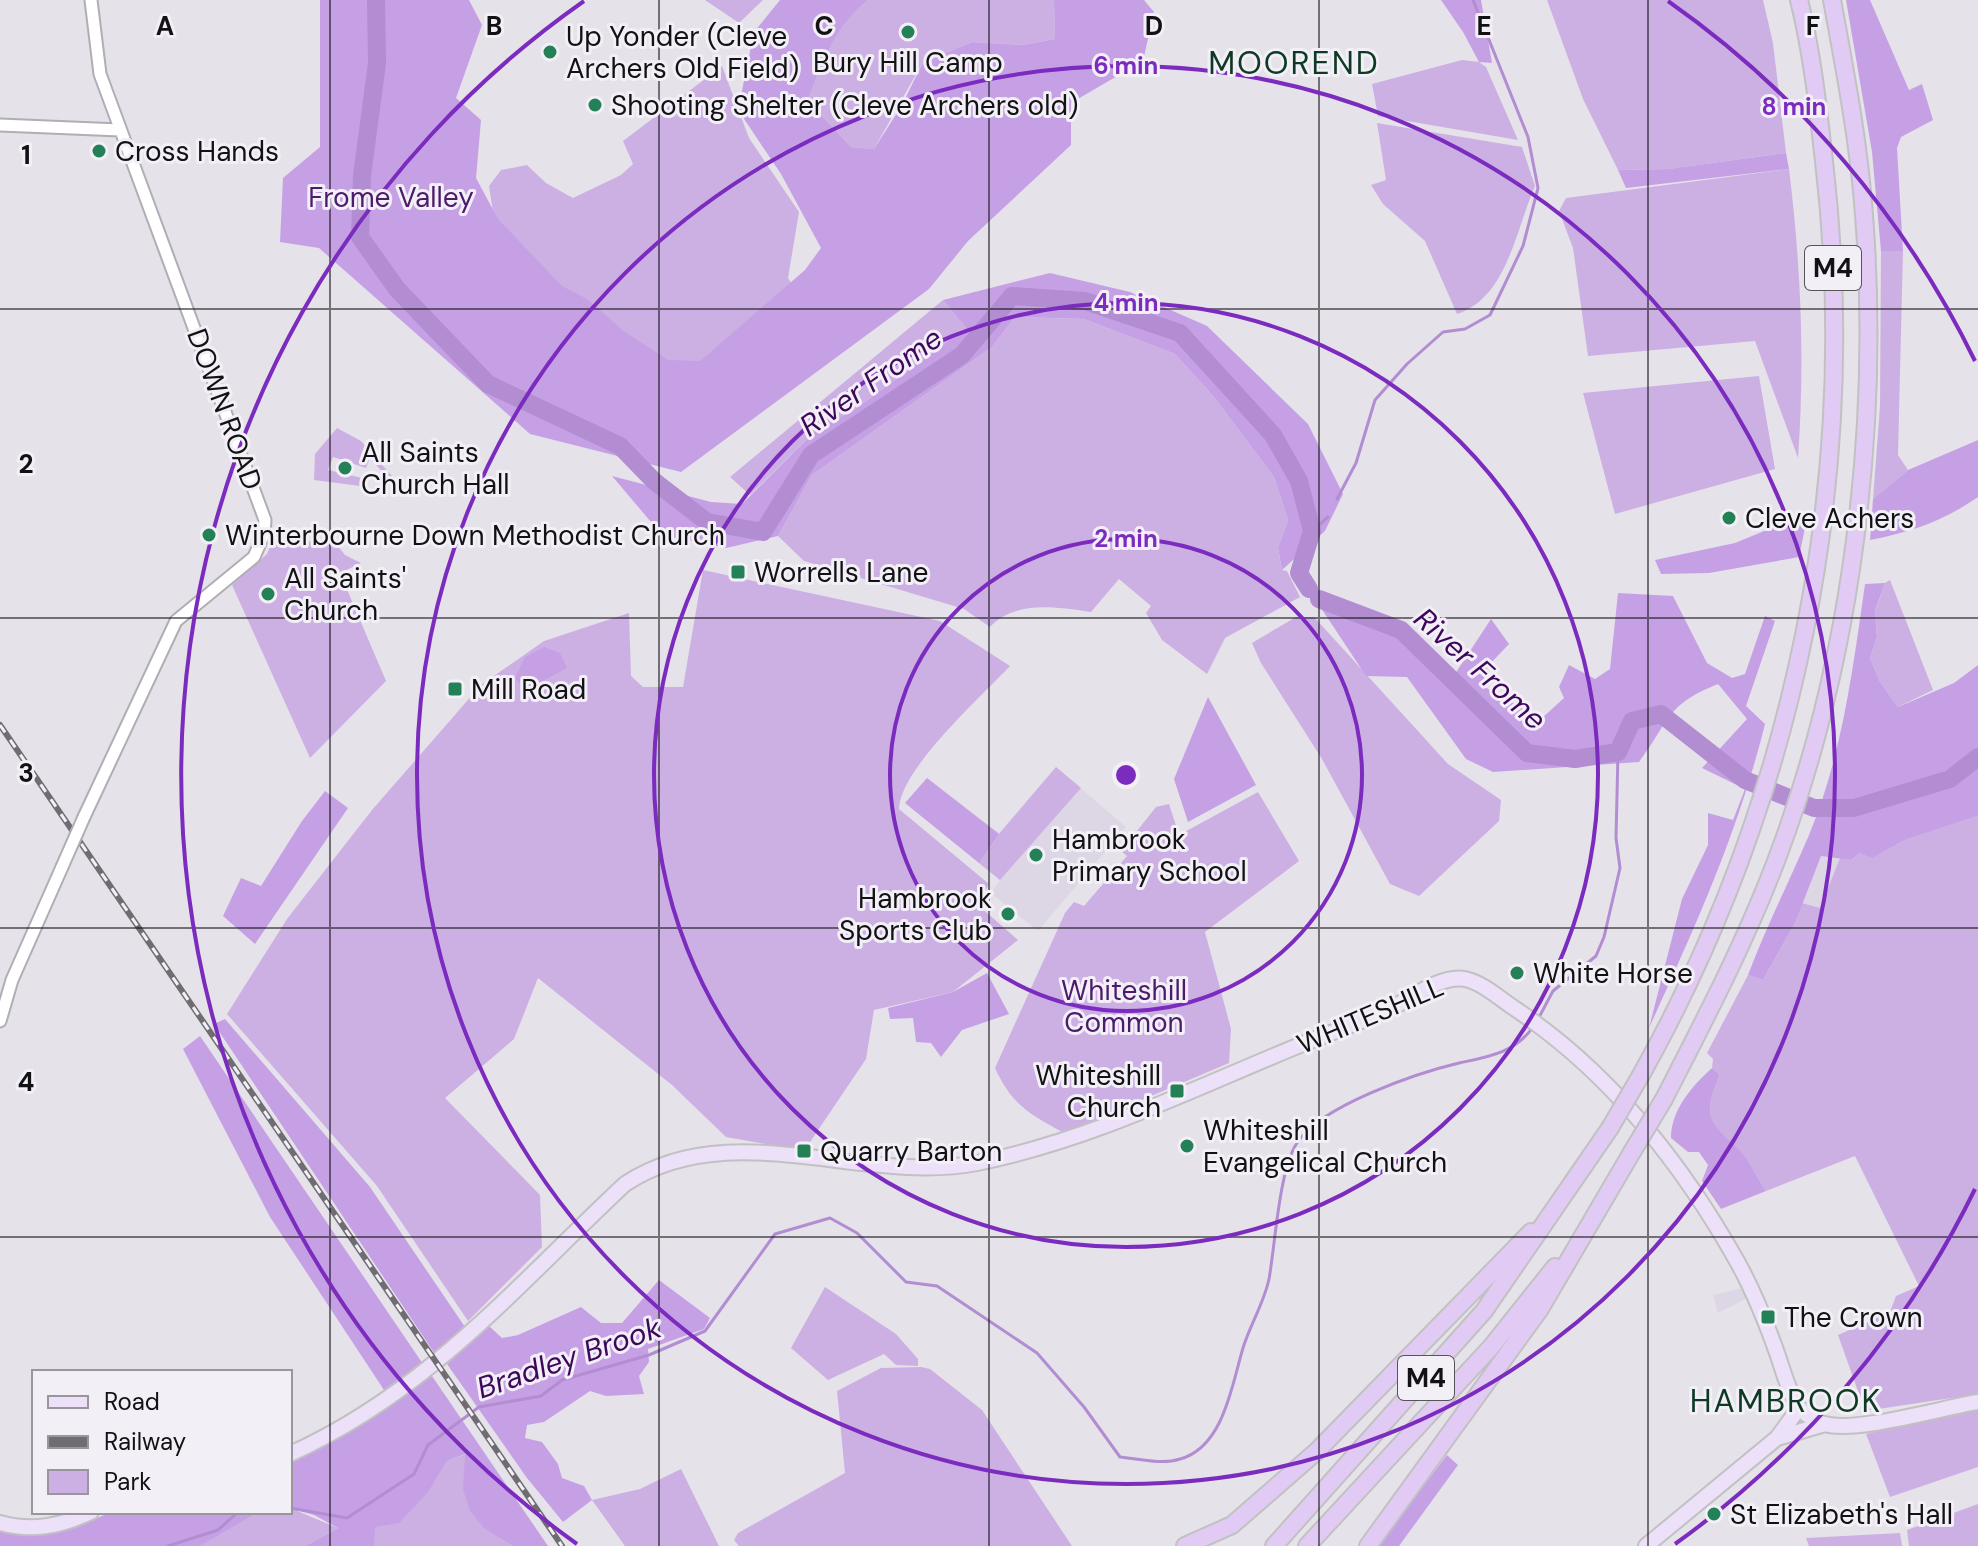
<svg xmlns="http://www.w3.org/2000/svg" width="1978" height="1546" font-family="'DM Sans',sans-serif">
<rect width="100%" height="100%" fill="#e6e2ea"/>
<path fill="#ddd6e4" d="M1056,767L1126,827L1038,931L991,893L1000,880L905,803L927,778L999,833Z
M1821,856L1840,858L1820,908L1802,903Z
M1743,1288L1746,1299L1718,1313L1713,1295Z"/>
<path fill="#ccb0e4" d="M705,0H763L739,23Z
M868,0H1054L1055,39L1022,45L972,42L923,62L874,149L851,147L808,101C821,64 835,24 868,0Z
M1547,0H1763L1773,43L1786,153L1668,169L1618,170L1583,99Z
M1462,60L1479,62L1486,67L1518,140L1378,116L1372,84Z
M722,66L749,138L799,212L788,278L795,289L692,375L594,326L494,218L489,186L501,170L527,165L546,183L573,198L621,175L633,164L623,141Z
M1377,123L1522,147L1535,186C1516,229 1507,298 1457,314L1425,241L1383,204L1371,185L1386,180Z
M1789,169C1801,266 1805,361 1798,458L1755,341L1588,356L1573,248L1559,211L1566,198Z
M1881,251H1903L1898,455L1908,470L1873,499L1880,406Z
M943,300L966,328L858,407L814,432L750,495L730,477Z
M1015,317L1084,319L1175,354L1214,397L1274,477L1288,520L1278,548L1282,570L1287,571L1300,597L1225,638L1207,674L1162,640L1146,613L1151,606L1119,579L1091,612C1057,607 1015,600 990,627L964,609L804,561L778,536L812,475L992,347Z
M1759,376L1775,469L1615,514L1583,393Z
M337,428L361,441L392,476L391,482L370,458L366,468L333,457L328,470L362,478L360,486L314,480L315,454Z
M334,541L345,555L361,563L340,573L386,681L310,758L232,585L267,554L272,542Z
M703,570L940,621L1010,666C981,697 900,769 899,809L989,884L978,905L1018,940L953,992L874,1010L866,1059L804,1151L726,1137L672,1085L538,978L514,1039L445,1098L540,1195L542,1247L468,1321L377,1186L227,1014L287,919L372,810L481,685L544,641L629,613L631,676L643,687H683Z
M1890,580L1933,690L1898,707L1880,682L1870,658L1877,637L1875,612L1885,583Z
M1296,617H1314L1448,764L1501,800L1499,821L1419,896L1390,884L1322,759L1261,663L1252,643Z
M1056,767L1081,788L1000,880L979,863L999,834Z
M1258,792L1299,861L1205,932L1231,1029L1229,1063L1064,1133C1029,1114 1012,1105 995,1068L1065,913L1074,902L1084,906L1127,856L1121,851L1156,807L1169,804L1179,835Z
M1978,816V1394L1865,1411L1838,1335L1890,1312L1896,1296L1919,1286L1855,1156L1766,1191C1758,1179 1751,1163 1741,1153C1712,1122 1700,1120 1720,1075L1712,1068L1713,1059L1707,1053L1748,975L1763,980L1795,923L1802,903L1820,908L1840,858L1851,860L1860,853L1873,857L1905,840Z
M825,1287L896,1334L918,1359V1366L896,1365L884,1354L828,1380L791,1348Z
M921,1367L930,1369L982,1410L1072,1546H739L734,1540L738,1533L845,1473L837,1391L881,1368Z
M1978,1407V1467L1890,1497L1866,1434Z
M466,1454C462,1503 471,1520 513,1546H374V1527L430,1490L447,1461Z
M681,1469L719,1546H625L592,1500L640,1489Z
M1978,1504V1546H1909L1907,1530Z
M290,1508L338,1528L305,1546H200L248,1515L290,1512Z
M1900,1533L1902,1546H1809L1806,1538Z"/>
<path fill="#c6a0e5" d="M320,0H469L482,25L456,98L481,120L476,178L498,219L562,286L587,299L625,332L668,360L700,361L805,270L821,248L781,174L738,110L754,32L780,0H868C836,24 821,64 808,101L851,147L874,149L902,105L923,62L972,42L1022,45L1055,39L1054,0H1144L1154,12L1143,61L1071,103V145L968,241L929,289L681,472L530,434L319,248L280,242L283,178L320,147Z
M1441,0H1481L1492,63L1479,62L1463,32Z
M1846,0H1870L1909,90L1922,84L1933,120L1901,137L1897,148L1903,251H1881L1872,152Z
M1786,153L1789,169L1626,188L1618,170L1668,169Z
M1050,273L1130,292L1207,326L1308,424L1343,494L1325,531L1282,570L1278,548L1288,520L1274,477L1214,397L1175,354L1084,319L1015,317L992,347L812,475L778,536L726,548L662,535L612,476L711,502L742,504L814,432L858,407L966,328L943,300Z
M1978,440V497C1944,521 1911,532 1870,540L1873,499L1908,470Z
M1808,513L1799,557L1709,573L1661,574L1655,560L1735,543Z
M1885,583L1875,611L1877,637L1870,658L1880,682L1898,707L1954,683L1978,665V816L1905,840L1872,858L1860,853L1851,860L1821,856L1795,923L1763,980L1748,975C1766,927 1789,882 1809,835C1842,756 1853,668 1865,584Z
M1618,593L1673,596L1707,663L1732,678L1745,674L1765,616L1775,621L1746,706L1765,724C1738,833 1695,927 1649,1028L1682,899L1708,845V813L1733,820L1745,789L1702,768L1747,719L1718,684C1665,705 1670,721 1639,762L1493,772L1466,759L1407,677L1366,676L1321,608L1406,637L1451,680L1491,619L1509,644L1488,666L1483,686L1541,719L1564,698L1559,687L1569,665L1595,679L1610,669Z
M544,647L560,653L567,668L541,682L542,693L529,695L515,678L525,657Z
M1208,697L1256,785L1188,822L1174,779Z
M927,778L999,834L979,863L905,803Z
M325,791L348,808L255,944L223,916L241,878L261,886L302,821Z
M987,973L1009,1014L962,1030L941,1057L931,1043L916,1042L913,1018L890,1019L888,1008L953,992Z
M225,1019L370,1187L465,1327L435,1354L214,1024Z
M200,1036L423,1364L384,1390L270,1217L183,1049Z
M1712,1068L1720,1075C1700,1120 1712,1122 1741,1152C1751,1163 1758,1179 1766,1191L1721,1209L1702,1181L1708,1165L1699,1152H1688L1671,1138C1671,1110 1692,1086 1712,1068Z
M659,1280L710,1318L704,1329L648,1349L649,1362L639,1376L644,1394L606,1396L590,1391L544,1422L527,1425L525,1438L542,1442L558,1464L562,1478L584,1486L592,1500L563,1522L527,1478L447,1364L489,1326L502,1338L518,1335L581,1307L601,1323H622Z
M432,1376L548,1546H513L484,1528L470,1511L463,1489L465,1454L447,1461L430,1490L399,1523L375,1527L374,1546H305L338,1528L314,1515L290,1508V1463L376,1415Z
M1447,1455L1458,1465L1399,1546H1377Z
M110,1512H258L200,1546H0V1531C41,1542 73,1530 110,1512Z"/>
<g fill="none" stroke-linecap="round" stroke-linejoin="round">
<path stroke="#b28dd1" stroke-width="3" d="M1337,499L1356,463L1375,400L1407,364L1443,332L1465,329L1490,315L1523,246L1538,188L1528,137L1473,0
M1312,531L1328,517
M1537,1021L1553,991L1596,956L1604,937L1620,868L1616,838L1618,752
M290,1508L347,1518L414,1474L428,1445L479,1407L541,1396L562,1380L649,1355L705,1331L775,1234L830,1218L857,1233L906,1282L937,1286L1037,1353L1084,1407L1120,1457C1139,1459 1162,1465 1180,1459C1224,1447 1232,1384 1243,1348C1250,1325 1264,1303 1269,1279C1275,1247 1279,1169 1297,1143C1320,1106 1417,1073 1459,1063C1487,1057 1515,1053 1533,1027
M168,1546L218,1530L238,1512"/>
<path stroke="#b28dd1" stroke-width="18" d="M376,0L377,63L362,176L360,237L397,289L488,384L620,446L654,481L707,522L763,532L811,455L962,355L1012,296L1085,301L1180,333L1273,435L1299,481L1312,531L1299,573L1309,589
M1319,599L1401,630L1527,753L1575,759L1618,752L1632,721L1661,714L1745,780L1814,808H1854L1950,779L1978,757"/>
<defs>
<path id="minor" d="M0,125L120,130
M84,817L176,621L254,557L264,534L265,520L100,74L91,0
M0,1021L12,980L62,867"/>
<path id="major" d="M1777,1438L1825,1424
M290,1454C429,1391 517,1285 625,1184C731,1114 861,1185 977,1163C1082,1142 1178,1096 1276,1055C1311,1040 1347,1027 1382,1013C1405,1003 1439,974 1465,979C1483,983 1499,998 1514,1008C1610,1072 1682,1163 1738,1263C1754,1292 1766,1322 1777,1353C1783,1370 1788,1391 1798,1406C1804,1414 1816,1422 1825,1424C1856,1433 1942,1408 1978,1402
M0,1523C32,1532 61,1526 91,1512
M1646,1546L1777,1438L1799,1408"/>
<path id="highway" d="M1641,1075C1796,798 1861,477 1824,161C1818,108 1812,52 1799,0
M1664,1099C1705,1019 1748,937 1779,853C1853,655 1880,425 1864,215C1859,143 1845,71 1832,0
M1185,1546L1232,1525L1317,1451L1531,1232
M1274,1546L1484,1311L1610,1128
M1307,1546L1492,1346L1555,1267
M1368,1546L1540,1309L1632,1152"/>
</defs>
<use href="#minor" stroke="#b1adb4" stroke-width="15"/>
<use href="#major" stroke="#c1c1c2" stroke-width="18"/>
<use href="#highway" stroke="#c1c1c2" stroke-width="20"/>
<use href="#minor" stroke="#fff" stroke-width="11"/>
<use href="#major" stroke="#ede0f9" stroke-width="14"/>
<use href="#highway" stroke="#e1cbf5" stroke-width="16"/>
<defs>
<path id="rail" d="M0,725L562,1546"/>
</defs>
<use href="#rail" stroke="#6f6d72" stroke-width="6"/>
<use href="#rail" stroke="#f3eff7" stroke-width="3" stroke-dasharray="9" stroke-linecap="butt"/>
<defs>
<path id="minor-bridge" d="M62,867L84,817"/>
<path id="highway-bridge" d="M1610,1128L1641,1075
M1632,1152L1664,1099"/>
</defs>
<use href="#minor-bridge" stroke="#b1adb4" stroke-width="15" stroke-linecap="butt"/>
<use href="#highway-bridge" stroke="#c1c1c2" stroke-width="20" stroke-linecap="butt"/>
<use href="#minor-bridge" stroke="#fff" stroke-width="11"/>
<use href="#highway-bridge" stroke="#e1cbf5" stroke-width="16"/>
</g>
<path fill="none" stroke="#121114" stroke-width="2" stroke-opacity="0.55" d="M330,0V1546M659,0V1546M989,0V1546M1319,0V1546M1648,0V1546M0,309H1978M0,618H1978M0,928H1978M0,1237H1978"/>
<g fill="none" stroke="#7b2cbf" stroke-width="4">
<circle cx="1126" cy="775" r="236"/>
<circle cx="1126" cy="775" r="472"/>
<circle cx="1126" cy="775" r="709"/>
<path d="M1975 1189A945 945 0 0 1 1675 1544M577 1544A945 945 0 0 1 584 1M1668 1A945 945 0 0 1 1975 361"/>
</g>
<g fill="#248056" stroke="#f3eff7" stroke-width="3">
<circle cx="908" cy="32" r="8"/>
<circle cx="550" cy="52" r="8"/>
<circle cx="595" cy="105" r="8"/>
<circle cx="99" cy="151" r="8"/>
<circle cx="345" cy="468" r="8"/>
<circle cx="1729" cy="518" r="8"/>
<circle cx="209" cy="535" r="8"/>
<rect x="730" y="564" width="16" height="16" rx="4"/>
<circle cx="268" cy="594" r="8"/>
<rect x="447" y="681" width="16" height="16" rx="4"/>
<circle cx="1036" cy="855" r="8"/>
<circle cx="1008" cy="914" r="8"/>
<circle cx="1517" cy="973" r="8"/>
<rect x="1169" y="1083" width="16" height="16" rx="4"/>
<circle cx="1187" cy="1146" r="8"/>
<rect x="796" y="1143" width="16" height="16" rx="4"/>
<rect x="1760" y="1309" width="16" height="16" rx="4"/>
<circle cx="1714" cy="1514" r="8"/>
</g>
<g text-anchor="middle" stroke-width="6" stroke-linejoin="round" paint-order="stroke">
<g fill="#f3eff7" stroke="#565458" stroke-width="2">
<rect x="1805" y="246" width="56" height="44" rx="6"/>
<rect x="1398" y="1356" width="56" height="44" rx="6"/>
</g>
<g font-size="26" font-weight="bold" fill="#121114">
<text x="1833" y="277">M4</text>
<text x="1426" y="1387">M4</text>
</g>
<g font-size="28" fill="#121114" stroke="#f3eff7" text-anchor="start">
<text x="566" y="46">Up Yonder (Cleve<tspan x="566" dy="32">Archers Old Field)</tspan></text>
<text x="908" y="72" text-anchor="middle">Bury Hill Camp</text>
<text x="611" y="115">Shooting Shelter (Cleve Archers old)</text>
<text x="115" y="161">Cross Hands</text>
<text x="361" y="462">All Saints<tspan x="361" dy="32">Church Hall</tspan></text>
<text x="1745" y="528">Cleve Achers</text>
<text x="225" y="545">Winterbourne Down Methodist Church</text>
<text x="754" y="582">Worrells Lane</text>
<text x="284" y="588">All Saints'<tspan x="284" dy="32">Church</tspan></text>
<text x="471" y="699">Mill Road</text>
<text x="1052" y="849">Hambrook<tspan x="1052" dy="32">Primary School</tspan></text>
<text x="992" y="908" text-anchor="end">Hambrook<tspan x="992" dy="32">Sports Club</tspan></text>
<text x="1533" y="983">White Horse</text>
<text x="1161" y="1085" text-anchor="end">Whiteshill<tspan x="1161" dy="32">Church</tspan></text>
<text x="1203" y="1140">Whiteshill<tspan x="1203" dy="32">Evangelical Church</tspan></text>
<text x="820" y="1161">Quarry Barton</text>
<text x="1784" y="1327">The Crown</text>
<text x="1730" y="1524">St Elizabeth's Hall</text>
</g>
<g font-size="28" fill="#4c1b6b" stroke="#f3eff7">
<text x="391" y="207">Frome Valley</text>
<text x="1124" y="1000">Whiteshill<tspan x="1124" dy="32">Common</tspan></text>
</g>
<g font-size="28" fill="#121114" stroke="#f3eff7">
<text transform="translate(225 409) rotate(70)" y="10">DOWN ROAD</text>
<text transform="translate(1370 1015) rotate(-23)" y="10">WHITESHILL</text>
</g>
<g font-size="30" font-style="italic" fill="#3d075b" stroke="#f3eff7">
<text transform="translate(871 382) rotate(-35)" y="10">River Frome</text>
<text transform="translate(1480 669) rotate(42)" y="10">River Frome</text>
<text transform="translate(569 1358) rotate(-19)" y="10">Bradley Brook</text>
</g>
<g font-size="32" letter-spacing="2" fill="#0e3924" stroke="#f3eff7">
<text x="1294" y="74">MOOREND</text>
<text x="1786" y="1412">HAMBROOK</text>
</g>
</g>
<g font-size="26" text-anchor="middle" font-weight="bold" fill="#121114" stroke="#f3eff7" stroke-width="6" stroke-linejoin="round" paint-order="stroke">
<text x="165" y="35">A</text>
<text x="494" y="35">B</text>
<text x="824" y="35">C</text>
<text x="1154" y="35">D</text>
<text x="1484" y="35">E</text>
<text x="1813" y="35">F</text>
<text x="26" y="164">1</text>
<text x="26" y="473">2</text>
<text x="26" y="782">3</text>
<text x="26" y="1091">4</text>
</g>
<circle cx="1126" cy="775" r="12" fill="#7b2cbf" stroke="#f3eff7" stroke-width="4"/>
<g font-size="24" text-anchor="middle" font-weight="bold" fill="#7b2cbf" stroke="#f3eff7" stroke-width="6" stroke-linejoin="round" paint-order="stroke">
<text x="1126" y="74">6 min</text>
<text x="1794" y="115">8 min</text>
<text x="1126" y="311">4 min</text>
<text x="1126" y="547">2 min</text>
</g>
<rect x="32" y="1370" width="260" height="144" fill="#f3eff7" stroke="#99969c" stroke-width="2"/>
<rect x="48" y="1396" width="40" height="12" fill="#ede0f9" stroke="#99969c" stroke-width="2"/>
<text x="104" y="1410" font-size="24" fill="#121114">Road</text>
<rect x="48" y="1436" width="40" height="12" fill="#6f6d72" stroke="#99969c" stroke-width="2"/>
<text x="104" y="1450" font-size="24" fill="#121114">Railway</text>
<rect x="48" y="1470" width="40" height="24" fill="#ccb0e4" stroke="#99969c" stroke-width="2"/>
<text x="104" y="1490" font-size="24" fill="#121114">Park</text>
</svg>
